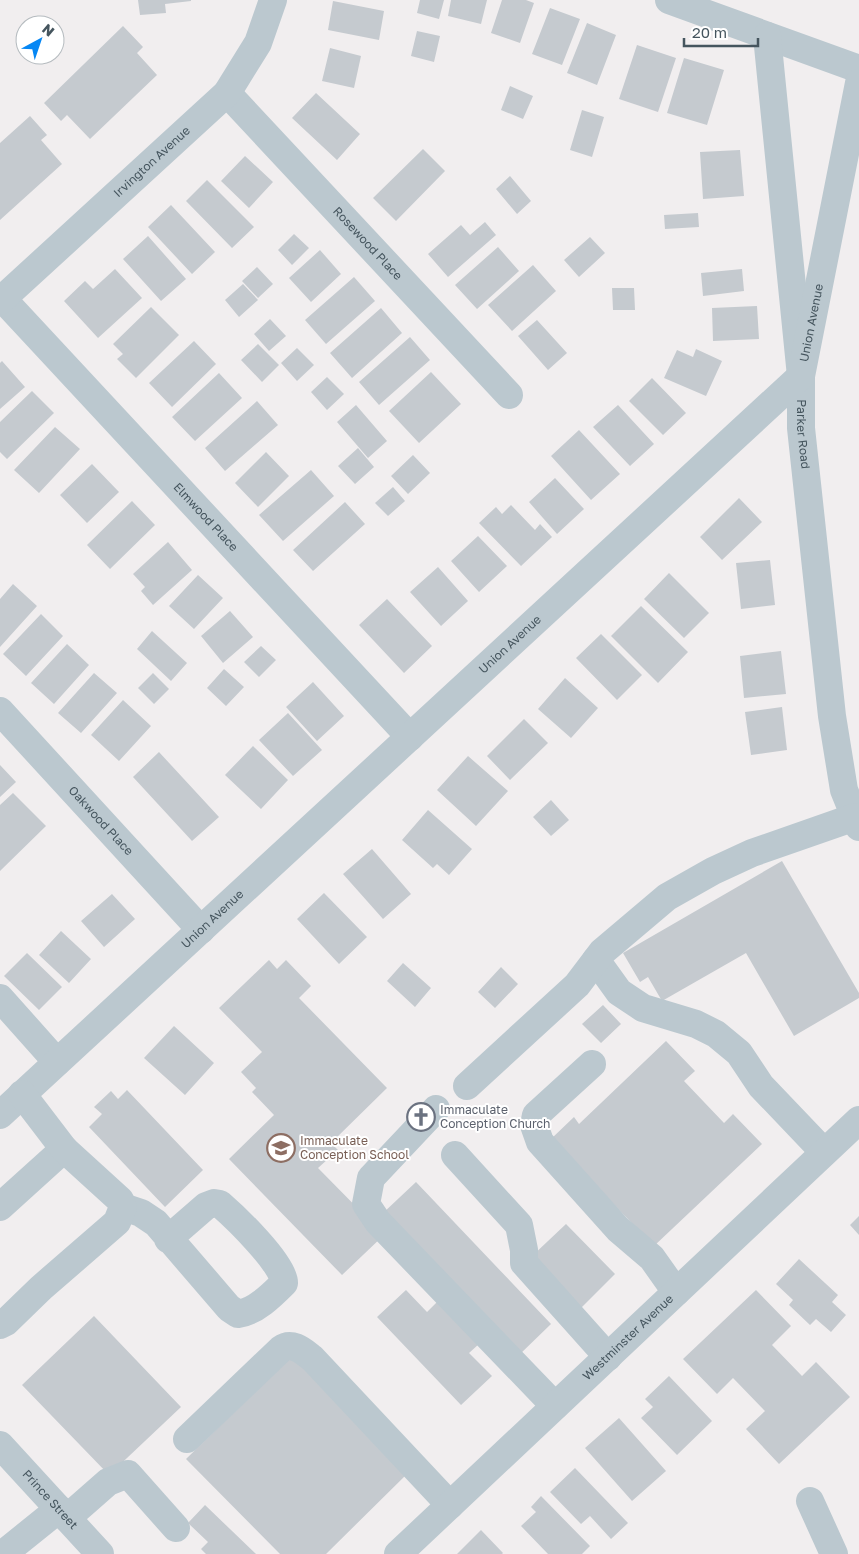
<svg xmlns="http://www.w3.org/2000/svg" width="859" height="1554" font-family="'Golos Text',sans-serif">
<rect width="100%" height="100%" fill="#f1eeef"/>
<path fill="#c5cacf" d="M138,0H191V1L165,4L166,13L140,15Z
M420,0H444L439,19L417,13Z
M451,0H487L481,24L448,16Z
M502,0H526L534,3L520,43L491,33Z
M333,1L384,11L379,40L328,30Z
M550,8L580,19L562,65L532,54Z
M587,23L616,35L597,85L567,73Z
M123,26L143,47L137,53L157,75L90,139L67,115L61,121L44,103Z
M417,31L440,36L434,62L411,56Z
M637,45L676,58L658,112L619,99Z
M330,48L361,56L354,88L322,81Z
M684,58L724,70L707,125L667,113Z
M510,86L533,96L523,119L501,110Z
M316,93L360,134L337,160L292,118Z
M582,110L604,117L592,157L570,150Z
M30,116L47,135L41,140L62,164L0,220V143Z
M423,149L445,171L396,221L373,198Z
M740,150L744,196L703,199L700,152Z
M245,156L273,182L249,208L221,181Z
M510,176L531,201L517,214L496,189Z
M207,180L254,227L232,248L186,201Z
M171,205L215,252L192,274L148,227Z
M698,213L699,227L665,229L664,215Z
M485,222L496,235L448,277L428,254L461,225L470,235Z
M294,234L309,248L292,265L278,250Z
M148,236L186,279L161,301L123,259Z
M590,237L605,253L579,277L564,260Z
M498,247L519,271L477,309L455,285Z
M320,250L341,274L311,302L289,278Z
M533,265L556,291L512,331L488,305Z
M257,267L273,284L258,298L242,281Z
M115,269L142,298L98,338L64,301L85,281L93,289Z
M742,269L744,291L703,296L701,273Z
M354,277L375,301L326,344L305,320Z
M243,284L258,300L239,317L225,300Z
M612,288H634L635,310H613Z
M757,306L759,339L713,341L712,308Z
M151,307L179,335L136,378L117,359L123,354L113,344Z
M381,308L402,333L352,378L330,353Z
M270,319L286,336L269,351L254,334Z
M537,320L567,353L548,370L518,336Z
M410,337L430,360L379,405L359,382Z
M194,341L216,364L172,407L149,383Z
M258,344L279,365L262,382L241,360Z
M297,348L314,365L297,381L281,363Z
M696,349L722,361L706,396L664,378L677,350L693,357Z
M2,361L25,387L0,409V363Z
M431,372L461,404L419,443L389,411Z
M219,373L242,398L195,441L172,417Z
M327,377L344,394L327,410L311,392Z
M652,378L686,413L663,435L629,401Z
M32,391L54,413L7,459L0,452V422Z
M257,401L278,425L225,471L205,448Z
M356,405L387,441L368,458L337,422Z
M618,405L654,444L630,466L593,427Z
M55,427L80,449L39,493L14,470Z
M579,430L620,474L591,500L551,456Z
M358,448L374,467L355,484L338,466Z
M266,452L289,476L258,507L235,483Z
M413,455L430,473L408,494L391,476Z
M92,464L119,492L87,523L60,495Z
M311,470L334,496L283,541L259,515Z
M555,478L584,509L557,534L529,502Z
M393,487L405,501L388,516L375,503Z
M739,498L762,522L722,560L700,537Z
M132,501L155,525L110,569L87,545Z
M345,502L365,524L313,571L293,550Z
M511,505L535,530L540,524L552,537L521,566L479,523L496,507L502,514Z
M478,536L507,566L479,592L451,561Z
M168,542L192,570L153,605L141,591L145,587L133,574Z
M770,560L775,605L741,609L736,563Z
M438,567L468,601L441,626L410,592Z
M669,573L709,613L684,638L644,599Z
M198,575L223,598L194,629L169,606Z
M13,584L37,606L0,647V599Z
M387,599L432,646L404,673L359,625Z
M641,606L688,652L658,683L611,636Z
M230,611L253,637L223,663L201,636Z
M41,614L63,636L26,676L3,654Z
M152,631L187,663L171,681L137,649Z
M601,634L642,675L617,700L576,658Z
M67,644L89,665L54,704L31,683Z
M261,646L276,660L259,677L244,662Z
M781,651L786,694L744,698L740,656Z
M224,669L244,687L226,706L207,688Z
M94,673L117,693L81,733L58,713Z
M153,673L169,689L154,704L138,688Z
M565,678L598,708L571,738L538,709Z
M313,682L344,716L317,741L286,707Z
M123,700L151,726L119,761L91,735Z
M782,707L787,750L751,755L745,712Z
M288,713L322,750L293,776L259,740Z
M524,719L548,743L510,780L487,756Z
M253,746L288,780L261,809L225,775Z
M159,752L219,817L192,841L133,777Z
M468,756L508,791L476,826L437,790Z
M0,765L16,782L0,797Z
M13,793L46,826L0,871V805Z
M551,800L569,820L551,836L533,817Z
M428,810L472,849L449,875L437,864L433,868L402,840Z
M372,849L411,894L383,919L343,874Z
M782,861L859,993V998L794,1036L746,953L662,1001L648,977L640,982L623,953Z
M324,893L367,937L339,964L297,919Z
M112,894L135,919L104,947L81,921Z
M61,931L91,959L69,983L39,955Z
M27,953L62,987L39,1010L4,976Z
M269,960L277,969L286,960L311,986L299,998L387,1088L331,1143L338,1150L318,1168L384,1235L342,1275L229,1159L274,1115L252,1092L256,1088L241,1072L262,1052L219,1008Z
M403,963L431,988L415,1007L387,981Z
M501,967L518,984L495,1008L478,992Z
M603,1005L621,1024L601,1043L582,1024Z
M174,1026L214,1063L185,1095L144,1058Z
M666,1041L695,1071L684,1081L724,1123L733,1114L762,1144L654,1246L551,1139L574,1117L579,1124Z
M127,1090L203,1170L165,1207L89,1127L102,1114L94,1107L111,1091L118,1099Z
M416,1182L551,1324L517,1357L382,1214Z
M859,1216V1235L850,1225Z
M566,1224L615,1274L580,1309L530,1258Z
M799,1259L838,1295L832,1302L846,1315L831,1332L816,1319L810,1325L789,1305L793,1300L776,1284Z
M406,1290L427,1312L438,1301L479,1344L469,1353L492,1376L461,1405L377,1317Z
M756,1290L791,1326L772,1345L802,1376L816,1362L850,1397L779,1464L746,1429L765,1411L733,1378L717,1394L683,1359Z
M94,1316L181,1407L109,1475L22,1385Z
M292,1356L407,1474L326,1554H280L186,1459Z
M669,1376L712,1421L677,1455L641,1418L653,1407L645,1399Z
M619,1418L666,1471L632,1501L585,1448Z
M575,1468L628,1523L611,1539L590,1516L581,1524L550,1492Z
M541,1496L590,1546L582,1554H548L521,1526L536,1512L531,1507Z
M205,1505L256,1554H206L201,1549L208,1542L188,1523Z
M481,1530L503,1553L502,1554H457Z"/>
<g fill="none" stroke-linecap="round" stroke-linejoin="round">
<g stroke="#bbc8cf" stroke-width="28">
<path d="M669,0L859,69"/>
<path id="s1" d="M767,36L801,376V428L832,716L844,790L859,827"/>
<path id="s2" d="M227,93L509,395"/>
<path id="s3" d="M0,296L410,737"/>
<path id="s4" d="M0,301L227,93L258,43L273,0"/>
<path id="s5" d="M0,711L201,930"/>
<path d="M596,960L619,992L643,1008L696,1024L716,1034L739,1053L761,1086L824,1152"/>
<path d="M0,998L57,1062"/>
<path d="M592,1064L536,1115L534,1125L540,1142L618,1229L652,1258L676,1292"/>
<path d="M467,1086L577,985L602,952L667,897L713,871L752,853L855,817"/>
<path d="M436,1109L371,1178L366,1204L378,1222L555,1406"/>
<path id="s6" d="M0,1115L801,376L859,83"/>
<path d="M455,1155L519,1225L524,1250V1263L608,1357"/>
<path d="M0,1207L64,1149"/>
<path d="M123,1207L141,1213L156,1223L229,1308L238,1314C255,1312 272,1295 284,1283C285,1265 235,1217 220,1204L214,1203L206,1206L168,1239"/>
<path d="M0,1325L6,1322L41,1288L117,1222L123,1207L120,1200L64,1149L22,1094"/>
<path d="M187,1439L281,1349C292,1341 303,1351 312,1358L450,1505"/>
<path id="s7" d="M0,1445L100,1554"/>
<path d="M810,1501L834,1554"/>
<path d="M67,1518L108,1482L128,1474L176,1528"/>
<path d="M3,1554L59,1509"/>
<path id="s8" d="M398,1554L859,1120"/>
</g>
</g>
<defs>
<symbol id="church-ring" viewBox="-11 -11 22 22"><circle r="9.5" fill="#fff" stroke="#6b7280" stroke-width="1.5"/><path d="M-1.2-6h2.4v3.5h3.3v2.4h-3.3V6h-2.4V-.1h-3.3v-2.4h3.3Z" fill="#6b7280"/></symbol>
<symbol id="school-ring" viewBox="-11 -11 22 22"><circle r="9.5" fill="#fff" stroke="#8d6e63" stroke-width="1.5"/><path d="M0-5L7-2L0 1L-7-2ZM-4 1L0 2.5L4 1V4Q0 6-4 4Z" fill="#8d6e63"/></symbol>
</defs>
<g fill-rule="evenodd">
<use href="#church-ring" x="405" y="1101" width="32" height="32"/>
<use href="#school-ring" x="265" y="1132" width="32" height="32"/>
</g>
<g text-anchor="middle" stroke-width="4" stroke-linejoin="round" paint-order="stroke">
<g font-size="12" fill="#45555e" stroke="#fff">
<text dy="4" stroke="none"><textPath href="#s4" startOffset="206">Irvington Avenue</textPath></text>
<text dy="4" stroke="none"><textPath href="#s2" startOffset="206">Rosewood Place</textPath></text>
<text dy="4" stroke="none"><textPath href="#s6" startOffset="1144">Union Avenue</textPath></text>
<text dy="4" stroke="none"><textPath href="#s1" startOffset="400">Parker Road</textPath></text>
<text dy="4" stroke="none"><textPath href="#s3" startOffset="302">Elmwood Place</textPath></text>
<text dy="4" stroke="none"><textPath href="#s6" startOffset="694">Union Avenue</textPath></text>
<text dy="4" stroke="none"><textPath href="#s5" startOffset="149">Oakwood Place</textPath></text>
<text dy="4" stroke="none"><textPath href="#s6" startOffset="289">Union Avenue</textPath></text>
<text dy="4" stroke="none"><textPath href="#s8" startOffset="316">Westminster Avenue</textPath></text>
<text dy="4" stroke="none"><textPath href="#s7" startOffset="74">Prince Street</textPath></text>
</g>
<g font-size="12" fill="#5b616d" stroke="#fff" text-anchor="start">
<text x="440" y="1114">Immaculate<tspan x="440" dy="14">Conception Church</tspan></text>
</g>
<g font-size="12" fill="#785e54" stroke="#fff" text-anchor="start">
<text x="300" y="1145">Immaculate<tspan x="300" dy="14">Conception School</tspan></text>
</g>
</g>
<g transform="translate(40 40) rotate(40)"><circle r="24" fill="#ffffff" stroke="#b5bbbf"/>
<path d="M0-4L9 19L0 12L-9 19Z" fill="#0687f4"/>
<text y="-8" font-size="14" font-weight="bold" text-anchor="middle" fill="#45555e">N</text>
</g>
<path d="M684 38v8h74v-8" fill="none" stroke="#45555e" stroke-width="2.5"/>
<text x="692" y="38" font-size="15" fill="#45555e" stroke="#ffffff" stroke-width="4" paint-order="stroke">20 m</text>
</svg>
